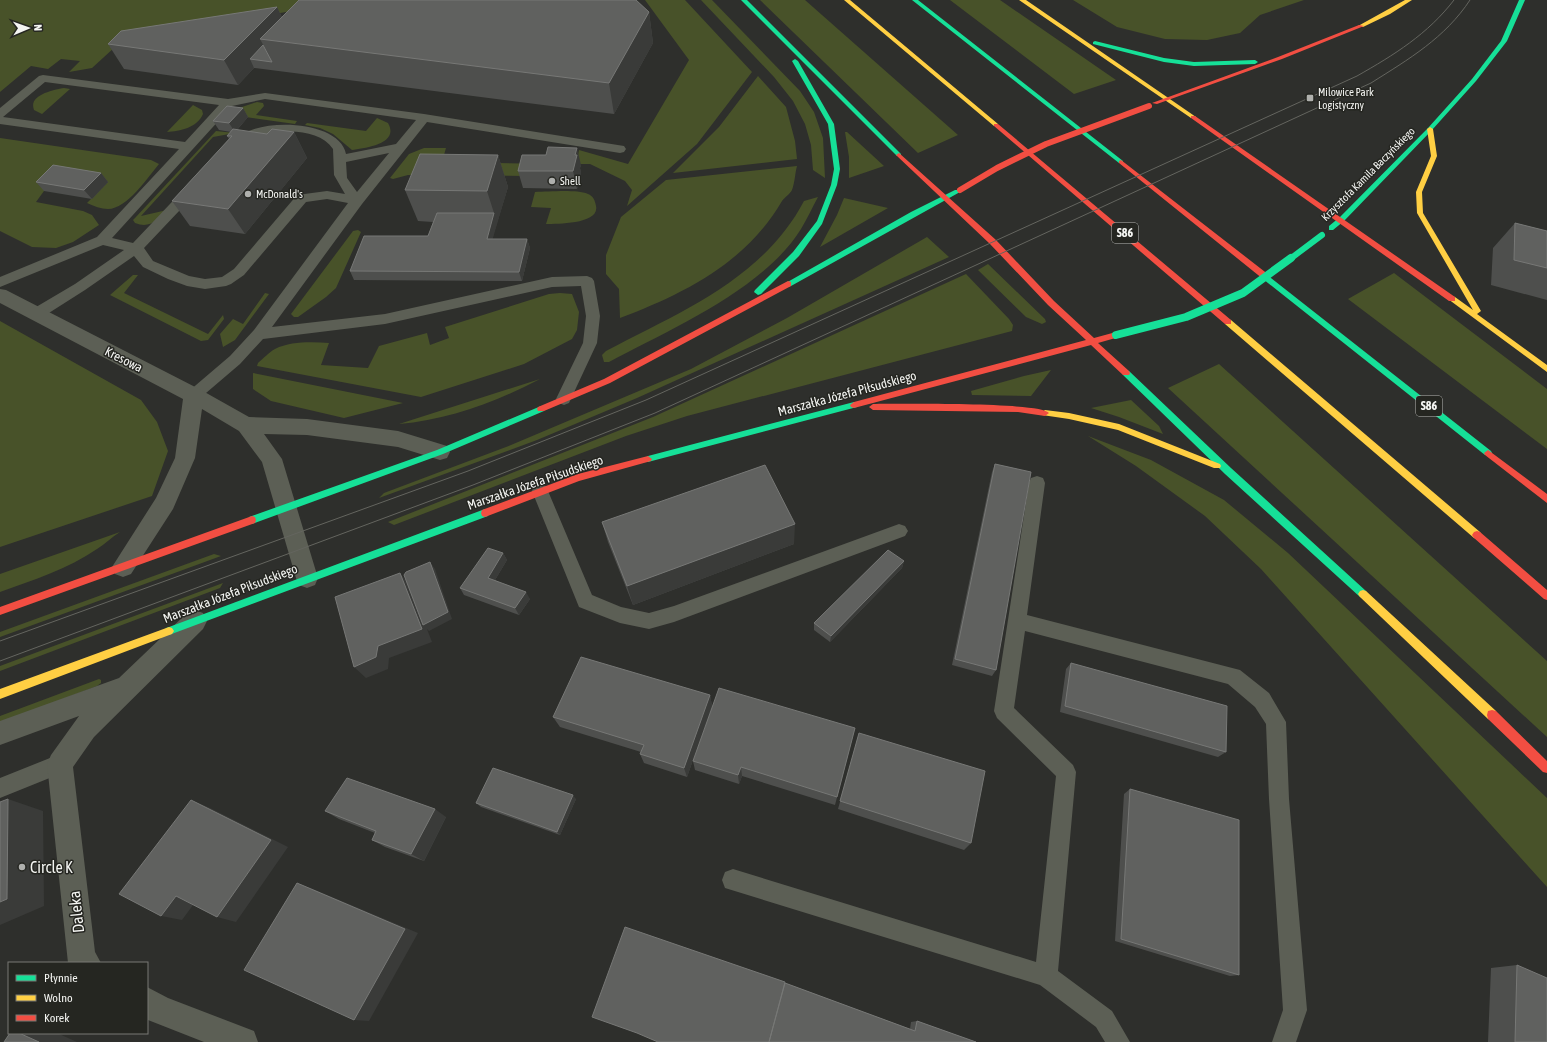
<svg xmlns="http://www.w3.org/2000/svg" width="1547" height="1042" font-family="'Asap Condensed',sans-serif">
<rect width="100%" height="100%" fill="#2e2f2c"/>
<path fill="#485229" d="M0,0H358L274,14L115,47L92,68L69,72L80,61L61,59L48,69L31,66L0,92Z
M645,0H685L752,72L697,144L627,206L632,190L625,181L590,164H576L579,150L628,164L689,60Z
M701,0H712L800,91L814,112L823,138L825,178L813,170L811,145L805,124L793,101L774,77Z
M760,0H805L958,135L918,153Z
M950,0H1000L1116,80L1074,94Z
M1073,0H1304L1260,15L1240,33L1207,40L1165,39L1117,27Z
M758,76L786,107L795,141L797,159L673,173L719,127Z
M64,88L70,89L42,114L34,110C28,95 53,90 64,88Z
M257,102L263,103L264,106L256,115L297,121L295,124L232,115L242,107Z
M193,105L202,110L203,114C197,128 180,131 167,132Z
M377,118L388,123C400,144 365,148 352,150L333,134L320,128L305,125L307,123L366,131Z
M216,131L235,133L213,137L141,216L167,210C157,220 150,229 135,223L133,220L135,218Z
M845,132H847L884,166L849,178V157Z
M0,138L151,160L159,164C148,177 127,209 108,209C101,209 94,206 87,203L108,182L44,191L36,202L83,211L92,215L99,225L73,242L56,248L32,247L0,231Z
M424,148H446L442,162L552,164L526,176L419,175H408L393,179L390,178L409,154Z
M797,166C795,173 795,182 792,190C790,194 785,197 782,201C747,262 684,294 620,318L619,289L606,274V255L621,217L666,180Z
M535,192C549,192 575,189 588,194C593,196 595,200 596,206C600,224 558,224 546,224L551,208L531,207Z
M818,197C812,208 807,219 801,229C763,290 671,329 609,362H604L602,355L606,351C680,312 763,279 804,201Z
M844,198L888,208L820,247L837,215Z
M358,230L361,232L336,288L326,297L298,317H294L291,314L353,231Z
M927,237L949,257L637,398L537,440L379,498L384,493L511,445L691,369L787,318Z
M988,264L1045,319L1046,322L1042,324L1026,317L978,270Z
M1394,273L1547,389V449L1348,299Z
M966,274L1009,319L1013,325L1012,331L687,416L626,436L394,525L388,522L653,417Z
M133,275H138L124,293L208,334L223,315L224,319L208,340L201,341L110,295Z
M265,293L269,294L235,340L223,347L220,334L233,319L243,324Z
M560,293L572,294L579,312L577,330L572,339L524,364L421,397L257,366L258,363C263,359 269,352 275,349C291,341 312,342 329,343L321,365L368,368L379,346L427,333L430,345L449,338L445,327L549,294Z
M0,321L141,400L157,422L168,451L152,496L0,547Z
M1219,364L1547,661V737L1168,388Z
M1051,370L1031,396L972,395L971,391L1024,376Z
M253,373L403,403L344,418L271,401L253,389Z
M540,379C496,402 448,420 399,424Z
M1131,400L1159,426L1163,434L1119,417L1091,408Z
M1088,436L1151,460L1224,500L1288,553L1547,798V887L1261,569L1205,516L1136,466Z
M120,532C112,537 105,544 97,549C68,569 33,580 0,592V574Z
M214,554L221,556L0,637V632Z
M223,583L220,588L0,671V666Z
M99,679L101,680V683L97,686L0,723V716Z"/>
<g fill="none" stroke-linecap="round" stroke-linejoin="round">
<path fill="#5c5f55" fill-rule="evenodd" d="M43,75L228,99L265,93L424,114L624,146L626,149L624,152L620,153L427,122L362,204L272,327L385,314L552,277L587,276L592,278L594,281L600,316L597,343L569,403L564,405L559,403L556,399L583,343L586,316L581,286L552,287L385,324L263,339L240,364L199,399L194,401L189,399L186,395L189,391L230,356L254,330L348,203L327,199L306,202L244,275L231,284L226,286L205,289L187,286L168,279L143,267L134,256L85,290L41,318L36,319L31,318L29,314L31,310L75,284L124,250L103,245L0,287V277L97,237L179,149L0,124V108L39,76ZM45,82L219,105L185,142L3,117ZM265,99L416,120L396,144L346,154C339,118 250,117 233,142L235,145C244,147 252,139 260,136C282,129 319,128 333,149L334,175L345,194L327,191L297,195L234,269L222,277L205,279L189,276L153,261L144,248L197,192L198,189L197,186H187L133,243L112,238L232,106ZM389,153L357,192L347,178L346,162Z
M1037,476L1043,478L1045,483L1027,615L1240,670L1269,693L1286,722L1289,799L1307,1010L1296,1042H1272L1283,1010L1269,799L1266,724L1255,707L1228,684L1025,631L1014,708L1073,765L1076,772L1058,971L1112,1011L1130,1042H1105L1096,1027L1040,985L725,888L722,880L725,872L733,869L1036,962L1056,776L997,718L994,711L1029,483L1031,478Z
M540,484L546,486L548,491L592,595L621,607L649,613L674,606L899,524L905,526L908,531L905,536L674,622L649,629L620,623L579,607L532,491L534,486Z
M60,754L67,757L70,764L67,771L0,798V778Z"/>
<path fill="#5c5f55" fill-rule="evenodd" d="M0,289L6,290L201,390L249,417L307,419L398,431L447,446L450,452L447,458L440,460L398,447L307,435L264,434L282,459L318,578L315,585L307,588L299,585L296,578L262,462L239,431L202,409L195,458L173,509L131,574L123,577L115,574L112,567L156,498L175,458L183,399L0,303Z
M195,610L203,613L207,621L203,629L94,737L73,767L95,952L101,963H68L47,764L51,755L79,716L0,745V721L119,678L187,613Z
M147,987L168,998L254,1031L258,1042H204L148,1020L147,1019Z"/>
<path fill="#16e098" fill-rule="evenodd" d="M741,0H747L901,154V156H897Z
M912,0H918L1123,161V163H1119Z
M1519,0H1525L1507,41L1476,81L1432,130L1344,221L1333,230H1329V226L1340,217L1428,128L1472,79L1501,41Z
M1095,41L1164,58L1194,62L1255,60L1258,62L1255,64L1194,66L1164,62L1093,44V42Z
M795,59L798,61L834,124L840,169L837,185L822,224L799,256L761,294L758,295L754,292L755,290L793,252L817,221L831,185L834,169L828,124L792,61Z
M955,190H957L960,192L791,286L788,287L784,284L911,212Z
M1266,274L1491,451L1492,453L1491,455H1485L1263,279L1262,277Z
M1126,370L1129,371L1231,468L1366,591L1368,594L1366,597L1363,598L1360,597L1225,474L1123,375L1122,373L1123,371Z
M854,402L858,405L857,407L648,462L644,459L648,456Z
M541,406L544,407L545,409L544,411L443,454L252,524L249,523L248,520L249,517L437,450Z
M485,509L488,510L489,513L488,516L169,635L166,634L164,631L166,628L169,627Z"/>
<path fill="#ffcf43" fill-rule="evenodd" d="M844,0H850L998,124V126H994Z
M1019,0H1026L1196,117L1191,118Z
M1405,0H1412L1390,14L1363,27L1358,26Z
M1430,127L1433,129L1437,156L1422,192L1423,213L1481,311L1477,314L1547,365V372L1448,299L1452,296L1455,297L1473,310L1417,213L1416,192L1431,156L1427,129Z
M1228,319L1231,320L1480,532L1482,535L1480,538L1477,539L1474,538L1225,324V320Z
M1045,410L1069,413L1119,424L1220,464L1221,466L1220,468H1214L1118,430L1069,419L1042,415L1041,413Z
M1363,590L1366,591L1496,711L1497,715L1496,719L1492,720L1488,719L1360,597L1358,594L1360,591Z
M169,627L172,628L174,631L172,634L0,699V689Z"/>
<path fill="#f24e42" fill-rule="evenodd" d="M1359,25L1364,26L1282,59L1157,104L1152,103L1278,57Z
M1191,116H1195L1455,297V301H1449L1191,118Z
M994,124H998L1231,320V324H1225L994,126Z
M899,153L996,240L1054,301L1094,338L1116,332L1119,333L1120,335L1119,337L1098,343L1129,371L1130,373L1129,375H1123L1091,345L854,408L851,407L850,405L854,402L1086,340L1048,305L990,244L897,156L896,155Z
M1121,160L1269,275V279H1263L1119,163V161Z
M788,281L791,282V286L610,383L544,411H538L537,409L538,407L604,379Z
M873,404C895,404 1042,402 1049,413L1045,416L1018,412L873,410L869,407Z
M1488,450L1547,494V503L1485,455L1484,453Z
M648,456L652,459L651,461L579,481L485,517L482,516L481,513L482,510L578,474Z
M252,516L255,517L256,520L255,523L0,615V607Z
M1477,531L1480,532L1547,590V600L1544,599L1474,538L1472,535L1474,532Z
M1492,710L1496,711L1547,761V773L1543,772L1488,719L1487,715L1488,711Z"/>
<path stroke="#64655f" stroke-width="1" d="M0,641L468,471L646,400L1357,76C1394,55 1428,34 1454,0
M0,661L473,485L655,413L1371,83C1409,59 1445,38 1470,0"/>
<path stroke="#16e098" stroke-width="6" d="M1290,259L1322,235"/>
<path stroke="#16e098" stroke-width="8" d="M1116,335L1186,317L1243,293L1291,258"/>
<path stroke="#f24e42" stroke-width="6" d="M960,190L997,168L1046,144L1149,106"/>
</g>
<path fill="#4e4f4d" d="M277,7L282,17L649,12L653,43L614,114L255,68H254L238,85L124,69L108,44Z
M243,108L248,117L237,130L267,134L294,132L307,158L245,234L190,226L172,201L229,139L227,136L231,132L219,130L213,121Z
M498,155L508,187L492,239H527L530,248L522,281L354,280L350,271L428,236L433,222L418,221L405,190Z
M581,165L580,168L581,173L577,189L523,188L518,171Z
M101,173L108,182L92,199L44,191L36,182Z
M1515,223L1547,231V300L1491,285L1493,248Z
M995,464L996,670L992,676L952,665L992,472Z
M602,522L794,544L633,605L608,542Z
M503,553L507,560L495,580L530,599L519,615L464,595L460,588Z
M904,561L902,568L830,642L814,630V623Z
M1071,663L1226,752L1218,757L1060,712L1066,669Z
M710,695L712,706L687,777L644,763L640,754L641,752L560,727L553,717Z
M855,728L835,805L742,776L739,784L695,770L693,761Z
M859,733L971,843L964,850L838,809Z
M1130,789L1239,975L1230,976L1115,941L1124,794Z
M576,799L560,835L481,807L476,803Z
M325,811L446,817L424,861L385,847L372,840L375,833L339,819Z
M1517,965L1547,1042H1488L1491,968Z
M785,983L910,1029L911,1022L917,1021L976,1042H658Z"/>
<path fill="#3a3b39" d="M277,7L289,32L260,39L268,54L250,59L254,68L238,85L224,60Z
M649,12L653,43L614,114L609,83Z
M243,108L248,117L235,132L229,123Z
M294,132L307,158L245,234L228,209Z
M577,148L581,165L580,168L581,173L577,189L573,171L575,155Z
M498,155L508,187L490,248L487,239L494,213L487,191Z
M101,173L108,182L92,199L84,190Z
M527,239L530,248L522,281L519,272Z
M795,524L794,544L633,605L627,586Z
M503,553L507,560L492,585L488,578Z
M904,561L902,568L830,642L831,636Z
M430,562L435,569L452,619L429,631L427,629L432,642L389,658L388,669L366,678L354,667L378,646L400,573L410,586Z
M526,592L530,599L519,615L515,608Z
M710,695L712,706L687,777L684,768Z
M741,767L742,776L739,784L738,775Z
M573,795L576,799L560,835L557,832Z
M8,799L43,811L44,906L0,925V902Z
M191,800L210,808L288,847L236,922L217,917Z
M435,809L446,817L424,861L411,854Z
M297,883L313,889L418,933L369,1021L354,1020Z
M176,896L196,901L182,920L161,916Z
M19,1033H57L77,1042H39Z"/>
<path fill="#60615f" stroke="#777876" d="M299,0H636L649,12L609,83L260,39Z
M277,7L224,60L108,44L121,31Z
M263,45L272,62L250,59Z
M227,106L243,108L229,123L213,121Z
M233,129L267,134L272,129L294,132L228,209L172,201L232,136H227Z
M548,147L577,148L575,155H577L573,171H518L522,155H546Z
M420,154L498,155L487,191L405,190Z
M53,165L101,173L84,190L36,182Z
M437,213H494L487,239H527L519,272L350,271L364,236H428Z
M1515,223L1547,231V268L1514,260Z
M995,464L1031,472L996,670L955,659Z
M765,465L795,524L627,586L602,522Z
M488,548L503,553L488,578L526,592L515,608L460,588Z
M888,550L904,561L831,636L814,623Z
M430,562L448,612L423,625L404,575L406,572Z
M400,573L422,629L378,646L376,657L354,667L335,597Z
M581,657L710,695L684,768L640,754L644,745L553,717Z
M1071,663L1227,706L1226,752L1065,706Z
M719,688L855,728L837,797L741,767L738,775L693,761Z
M859,733L985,771L971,843L840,801Z
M493,768L573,795L557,832L476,803Z
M347,778L435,809L411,854L372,840L376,831L325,811Z
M1130,789L1239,820V975L1121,939Z
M8,799L7,899L0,902V802Z
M191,800L271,840L217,917L176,896L161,916L119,894Z
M297,883L405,929L354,1020L244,970Z
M625,927L785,982L769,1042H658L637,1033L592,1017Z
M1517,965L1547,978V1042H1515Z
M785,983L915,1031L917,1021L976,1042H769Z
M10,1033H19L39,1042H4Z"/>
<g fill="#afb0ad" stroke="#252621" stroke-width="1.5">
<rect x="1306" y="94" width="8" height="8" rx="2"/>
<circle cx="552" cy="181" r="4"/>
<circle cx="248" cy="194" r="4"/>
<circle cx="22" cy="867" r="4"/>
</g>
<g text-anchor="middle" stroke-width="3" stroke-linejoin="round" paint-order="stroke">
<g font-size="11" fill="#f4f5f2" stroke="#252621" text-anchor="start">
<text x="1318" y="96">Milowice Park<tspan x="1318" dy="13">Logistyczny</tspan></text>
<text x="560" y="185">Shell</text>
<text x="256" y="198">McDonald's</text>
</g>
<g font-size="11" fill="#f4f5f2" stroke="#252621">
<text transform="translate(1368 174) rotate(-45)" y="4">Krzysztofa Kamila Baczyńskiego</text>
</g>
<g fill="#252621" stroke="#b6b7b3" stroke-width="1">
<rect x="1112" y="223" width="26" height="20" rx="3"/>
<rect x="1416" y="396" width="26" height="20" rx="3"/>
</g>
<g font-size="12" font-weight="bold" fill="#f4f5f2">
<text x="1125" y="237">S86</text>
<text x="1429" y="410">S86</text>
</g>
<g font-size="13" fill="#f4f5f2" stroke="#252621">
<text transform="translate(124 359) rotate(27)" y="5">Kresowa</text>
<text transform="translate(847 393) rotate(-15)" y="5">Marszałka Józefa Piłsudskiego</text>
<text transform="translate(535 482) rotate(-19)" y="5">Marszałka Józefa Piłsudskiego</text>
<text transform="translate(230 593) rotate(-21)" y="5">Marszałka Józefa Piłsudskiego</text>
</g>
<g font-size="16" fill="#f4f5f2" stroke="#252621" text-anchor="start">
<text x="30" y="873">Circle K</text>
</g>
<g font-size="16" fill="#f4f5f2" stroke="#252621">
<text transform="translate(76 912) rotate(-96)" y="6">Daleka</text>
</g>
</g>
<rect x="8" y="962" width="140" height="72" fill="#252621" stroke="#787975"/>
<rect x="16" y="975" width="20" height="6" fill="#16e098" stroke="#787975"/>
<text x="44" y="982" font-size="12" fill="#f4f5f2">Płynnie</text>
<rect x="16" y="995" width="20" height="6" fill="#ffcf43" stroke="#787975"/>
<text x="44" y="1002" font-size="12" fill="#f4f5f2">Wolno</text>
<rect x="16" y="1015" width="20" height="6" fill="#f24e42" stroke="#787975"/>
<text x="44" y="1022" font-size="12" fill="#f4f5f2">Korek</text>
<g transform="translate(28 28) rotate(88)" stroke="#252621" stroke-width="3" paint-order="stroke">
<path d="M0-3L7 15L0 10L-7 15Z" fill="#f4f5f2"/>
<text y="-6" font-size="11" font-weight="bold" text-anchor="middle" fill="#f4f5f2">N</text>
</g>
</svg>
